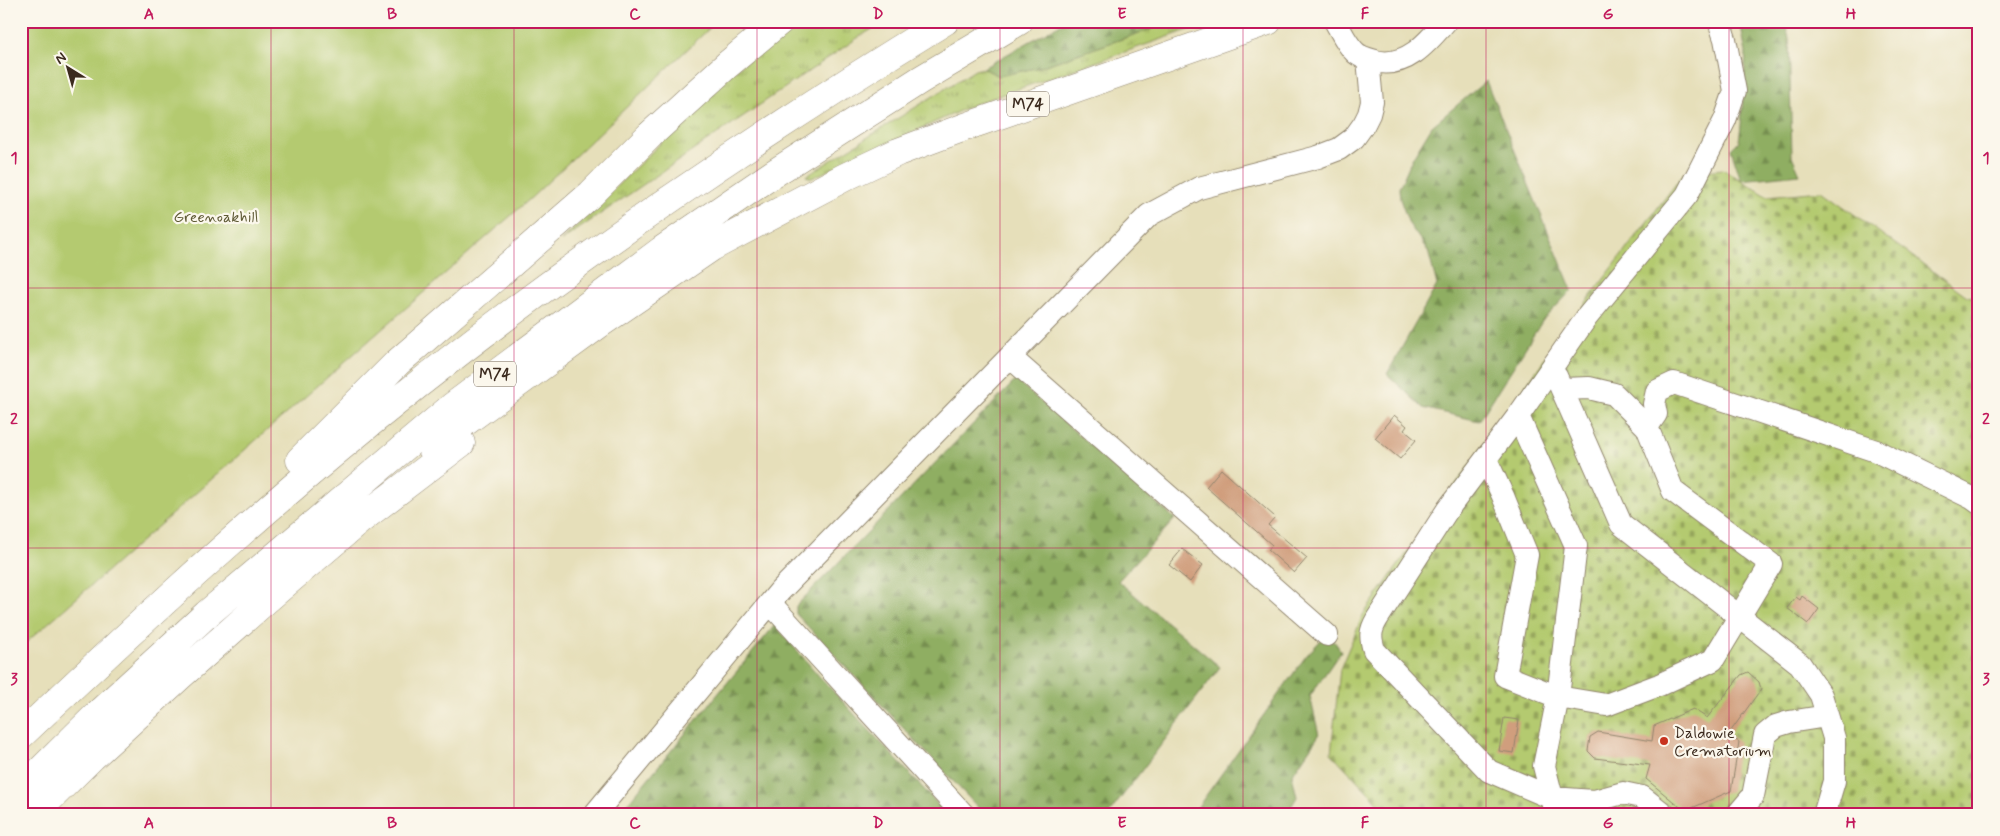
<svg xmlns="http://www.w3.org/2000/svg" width="2000" height="836" font-family="Mynerve,sans-serif">
<defs>
<pattern id="grass-tufts" width="24" height="20" patternUnits="userSpaceOnUse" patternTransform="scale(1.25)"><rect width="24" height="20" fill="#b4ca6f"/><path d="M3 7l-1-3M5 7V3M7 7l1-3M15 17l-1-3M17 17v-4M19 17l1-3" fill="none" stroke="#94a45b"/></pattern>
<pattern id="forest-firs" width="22" height="20" patternUnits="userSpaceOnUse" patternTransform="scale(1.25)"><rect width="22" height="20" fill="#8fae62"/><path d="M5 1l3.5 6h-7zM16 11l3.5 6h-7z" fill="#768e50"/></pattern>
<pattern id="cemetery-stones" width="16" height="16" patternUnits="userSpaceOnUse" patternTransform="scale(1.25)"><rect width="16" height="16" fill="#b4ca6f"/><path d="M2 7V4a2 2 0 0 1 4 0v3zM10 15v-3a2 2 0 0 1 4 0v3z" fill="#94a45b"/></pattern>
</defs>
<rect width="100%" height="100%" fill="#fbf7ec"/>
<filter id="ink" filterUnits="userSpaceOnUse"><feTurbulence type="fractalNoise" baseFrequency=".02" numOctaves="2"/><feDisplacementMap in="SourceGraphic" scale="10" xChannelSelector="R" yChannelSelector="G"/><feConvolveMatrix kernelMatrix="1 2 1 2 8 2 1 2 1" color-interpolation-filters="sRGB"/></filter>
<filter id="wash" filterUnits="userSpaceOnUse"><feTurbulence type="fractalNoise" baseFrequency=".0096" numOctaves="4" result="noise"/><feDisplacementMap in="SourceGraphic" scale="20" xChannelSelector="R" yChannelSelector="G"/><feGaussianBlur stdDeviation="1.12" result="paint"/><feColorMatrix in="noise" values="0 0 0 0 0 0 0 0 0 0 0 0 0 0 0 0 0 1.4 0 .05"/><feComposite in="paint" operator="in"/></filter>
<g filter="url(#wash)">
<rect width="100%" height="100%" fill="#e6dfba"/>
<path fill="url(#grass-tufts)" stroke="#787a46" d="M796,21H885L856,39L561,241L732,73Z
M1174,21H1214L975,104L812,178L806,176L975,70L983,68L999,76L1040,67Z"/>
<path fill="url(#forest-firs)" stroke="#656c40" d="M1066,21H1174L1040,67L999,76L983,68Z
M1740,21H1784L1789,38L1792,156L1800,174L1741,180L1731,149L1739,141L1741,125L1746,53Z
M1486,81L1572,290L1543,320L1479,421L1423,408L1387,374L1437,285L1428,251L1409,224L1400,199L1399,188L1413,157L1432,126Z
M1016,380L1175,519L1118,581L1220,667L1108,815H985L796,614V606Z
M775,625L819,676L948,815H618Z
M1323,638L1334,641L1341,651L1310,696L1319,735L1292,775L1297,797L1286,815H1192L1306,656Z"/>
<path fill="url(#cemetery-stones)" stroke="#787a46" d="M1723,169L1767,196L1822,191L1967,296L1979,298V815H1390L1331,753L1340,669L1363,615L1563,333L1684,173Z"/>
<path fill="#b4ca6f" stroke="#787a46" d="M21,21H717L531,198L21,647Z"/>
<g id="blocks">
<path fill="#d09e7d" d="M1394,415L1407,426L1404,430L1416,440L1400,459L1375,438Z
M1221,469L1275,517L1268,525L1307,558L1294,573L1268,550L1272,545L1206,487Z
M1182,549L1203,565L1190,582L1169,565Z
M1802,596L1819,609L1808,624L1787,608L1796,597L1800,600Z
M1748,672L1759,682L1761,689L1728,735L1739,742L1731,791L1685,811L1646,779L1650,765L1595,758L1588,751L1590,737L1598,732L1652,741L1654,726L1693,709L1707,718L1741,675Z
M1504,718L1519,720L1514,753L1499,751Z"/>
</g>
</g>
<g filter="url(#ink)">
<use href="#blocks" fill-opacity="0" stroke="#90846c" stroke-width="1"/>
<g fill="none" stroke-linecap="round" stroke-linejoin="round">
<defs>
<path id="minor" d="M1335,21C1341,31 1346,43 1354,51C1359,57 1368,59 1375,61C1406,69 1428,42 1446,21
M1010,357L1327,635
M1556,376L1621,524L1800,664L1821,695L1834,738V781L1824,815
M1647,427L1656,414L1654,404L1657,391L1674,383L1876,451L1972,498L1979,503
M1486,459L1503,496L1527,555L1505,676L1558,697L1576,546L1518,416
M770,603L964,815
M594,815L780,591L1149,215L1199,188L1318,157L1339,149L1354,138L1364,124L1369,114L1372,102L1368,59
M1558,815L1554,805L1544,766L1558,697L1606,705L1659,685L1713,660L1771,564L1673,491L1647,427L1614,394L1589,388L1562,389
M1665,815L1642,797L1623,793L1594,801L1552,798L1489,771L1374,650C1370,637 1370,631 1377,619L1448,509L1518,416L1587,317L1687,195L1725,120L1735,91L1725,39L1719,21
M1737,815L1753,796L1765,735L1776,726L1789,722L1827,716"/>
<path id="highway" d="M431,447L598,325L712,247L845,177L898,152L965,127L1268,21
M300,460L397,363L591,194L650,135L727,65L780,21
M21,735C124,638 227,542 335,452C526,292 733,151 945,21
M21,790L99,713L207,614L453,406L662,250L773,174L920,80L1019,21
M33,815L92,757L180,676L265,601L360,520L461,443"/>
</defs>
<use href="#minor" stroke="#90846c" stroke-width="24"/>
<use href="#highway" stroke="#90846c" stroke-width="29"/>
<use href="#minor" stroke="#fff" stroke-width="22"/>
<use href="#highway" stroke="#fff" stroke-width="28"/>
</g>
</g>
<path fill="none" stroke="#c2185b" stroke-width="1" stroke-opacity="0.55" d="M271,21V815M514,21V815M757,21V815M1000,21V815M1243,21V815M1486,21V815M1729,21V815M21,288H1979M21,548H1979"/>
<circle fill="#c8321e" stroke="#fbf7ec" stroke-width="2" cx="1664" cy="741" r="5"/>
<g text-anchor="middle" stroke-width="4.5" stroke-linejoin="round" paint-order="stroke">
<g fill="#fbf7ec" stroke="#75685c" stroke-width="1">
<rect x="1007" y="91.5" width="42" height="25" rx="4"/>
<rect x="474" y="361.5" width="42" height="25" rx="4"/>
</g>
<g font-size="15" font-weight="bold" fill="#3b2a1e">
<text x="1028" y="109">M74</text>
<text x="495" y="379">M74</text>
</g>
<g font-size="16" fill="#5f5a36" stroke="#fbf7ec">
<text x="216" y="222">Greenoakhill</text>
</g>
<g font-size="16" fill="#3b2a1e" stroke="#fbf7ec" text-anchor="start">
<text x="1674" y="738">Daldowie<tspan x="1674" dy="18">Crematorium</tspan></text>
</g>
</g>
<rect width="2000" height="836" fill="none" stroke="#fbf7ec" stroke-width="55"/>
<g transform="translate(68 68) rotate(323)" stroke="#fbf7ec" stroke-width="4" paint-order="stroke">
<path d="M0-4L9 19L0 12L-9 19Z" fill="#3b2a1e"/>
<text y="-8" font-size="14" font-weight="bold" text-anchor="middle" fill="#3b2a1e">N</text>
</g>
<rect x="28" y="28" width="1944" height="780" fill="none" stroke="#c2185b" stroke-width="2"/>
<g font-size="16" text-anchor="middle" font-weight="bold" fill="#c2185b">
<text x="149" y="19">A</text>
<text x="392" y="19">B</text>
<text x="635" y="19">C</text>
<text x="878" y="19">D</text>
<text x="1122" y="19">E</text>
<text x="1365" y="19">F</text>
<text x="1608" y="19">G</text>
<text x="1851" y="19">H</text>
<text x="14" y="163">1</text>
<text x="1986" y="163">1</text>
<text x="14" y="424">2</text>
<text x="1986" y="424">2</text>
<text x="14" y="684">3</text>
<text x="1986" y="684">3</text>
<text x="149" y="828">A</text>
<text x="392" y="828">B</text>
<text x="635" y="828">C</text>
<text x="878" y="828">D</text>
<text x="1122" y="828">E</text>
<text x="1365" y="828">F</text>
<text x="1608" y="828">G</text>
<text x="1851" y="828">H</text>
</g>
</svg>
